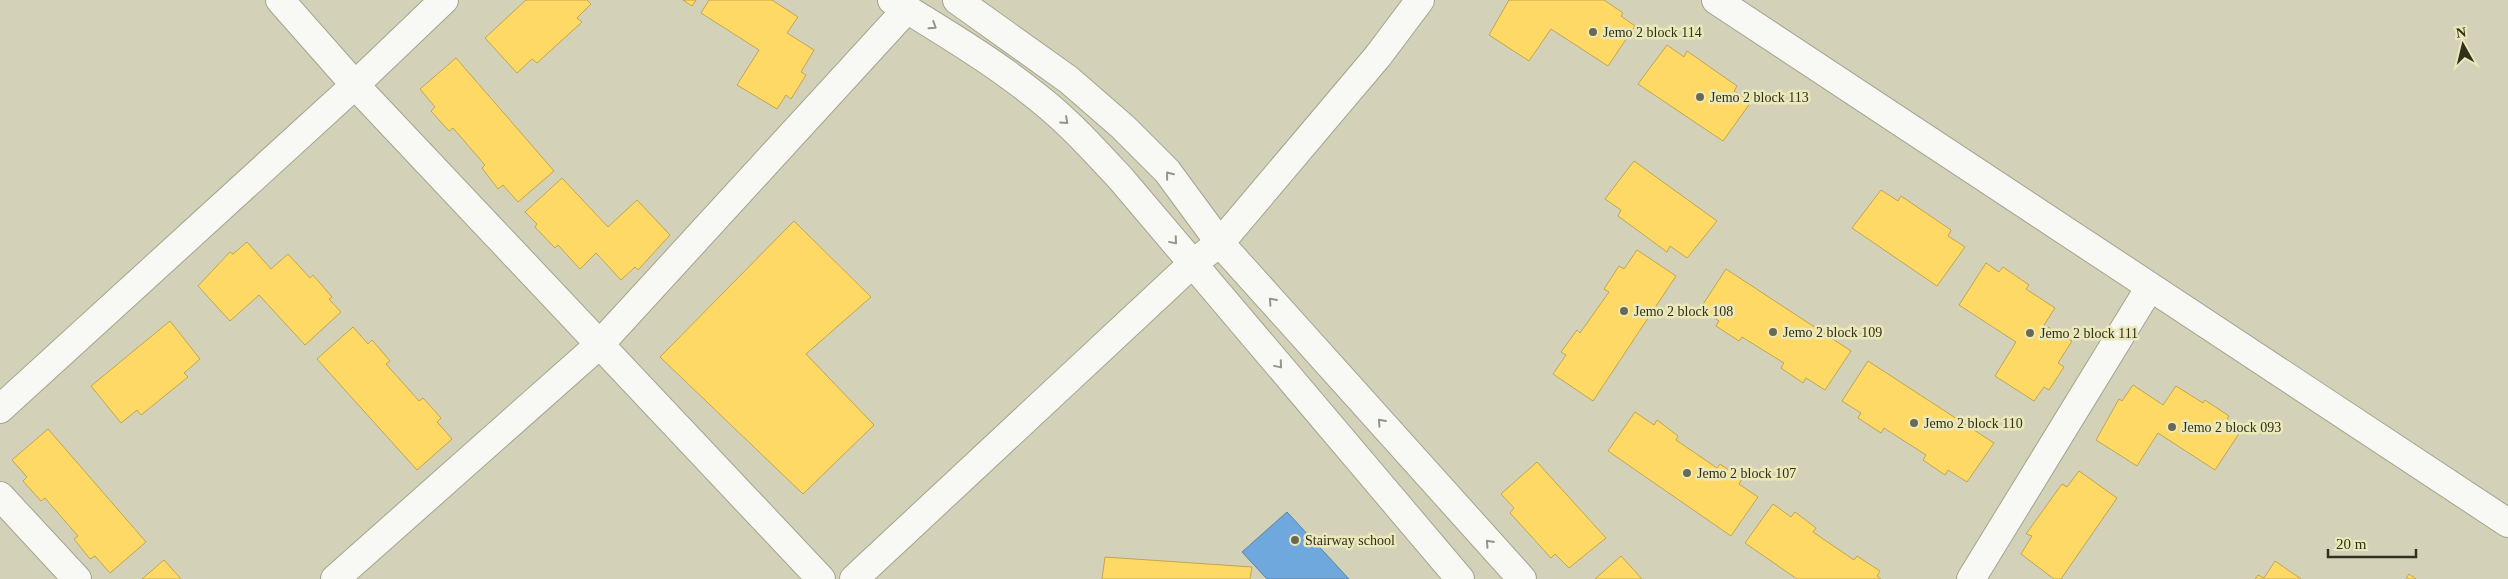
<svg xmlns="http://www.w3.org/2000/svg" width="2508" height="579" font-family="Georgia,serif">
<rect width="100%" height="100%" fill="#d3d2b8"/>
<path fill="#ffd966" stroke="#c1a650" d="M526,0H587L591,4L577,18L582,22L537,63L532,59L517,73L485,38Z
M683,0H696L692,6Z
M709,0H772L798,17L787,33L814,50L801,72L806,75L791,99L786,95L777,109L737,85L759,50L701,13Z
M1509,0H1604L1623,13L1621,16L1635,26L1608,66L1551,29L1529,61L1489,35Z
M1667,45L1684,57L1687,51L1737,86L1734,91L1751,102L1723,141L1638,84Z
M456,58L554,171L518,202L503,185L498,189L482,168L485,165L453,128L449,131L431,111L435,107L420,89Z
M1634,161L1717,221L1687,258L1670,246L1667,252L1618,216L1621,210L1605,199Z
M562,178L608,227L637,200L670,235L638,270L635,267L621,280L596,253L580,269L558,245L555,248L535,227L537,224L525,212Z
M1881,190L1898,201L1901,196L1951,230L1948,236L1965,247L1937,286L1852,228Z
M794,221L871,297L806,354L874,425L803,494L660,357Z
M247,242L271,269L288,254L310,278L313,275L332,297L329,299L341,312L305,345L259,295L230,321L198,286L230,252L233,254Z
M1637,250L1676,276L1593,401L1553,374L1566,355L1561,352L1577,330L1580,333L1609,292L1604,289L1619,266L1624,269Z
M1986,263L1999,272L2003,267L2029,285L2026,289L2055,308L2044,325L2072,341L2058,363L2064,367L2049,390L2044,387L2034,401L1995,376L2016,342L1959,305Z
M1726,269L1851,351L1825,390L1806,378L1803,383L1781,368L1784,363L1742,337L1739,341L1716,326L1719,321L1700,309Z
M170,321L200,359L184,373L188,377L141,415L137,410L121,423L91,386Z
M353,327L368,344L372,340L390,361L386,364L419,401L423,398L441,418L437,422L452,439L417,470L317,359Z
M1868,361L1994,443L1967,482L1948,470L1945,475L1923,460L1926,455L1884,428L1881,433L1858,418L1861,413L1842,401Z
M2133,385L2163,405L2176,386L2203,403L2205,400L2229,416L2227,419L2242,429L2215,470L2158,433L2137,466L2096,440L2119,399L2122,401Z
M1635,412L1654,425L1657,420L1678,436L1676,440L1717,468L1720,464L1742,479L1739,484L1758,497L1731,536L1608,451Z
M48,429L146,542L110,573L95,556L90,559L74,539L78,536L45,498L41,501L23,481L27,477L12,460Z
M1537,462L1606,538L1569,568L1555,554L1551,558L1510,513L1514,508L1501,494Z
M2079,471L2117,498L2061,579H2054L2021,554L2032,536L2026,534L2062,484L2067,487Z
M1773,504L1791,517L1795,512L1816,528L1813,532L1854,560L1857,556L1880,571L1877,576L1881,579H1797L1745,543Z
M1621,556L1642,579H1595Z
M1105,557L1252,567L1250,579H1102Z
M164,560L181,579H142Z
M2275,561L2301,579H2255L2258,575L2264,578Z
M2409,574L2416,579H2406Z"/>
<path fill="#6fa8dc" stroke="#5c84a3" d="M1287,512L1349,579H1267L1242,552Z"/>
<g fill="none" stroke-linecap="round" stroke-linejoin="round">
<defs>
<path id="minor" d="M280,0L355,85L821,579
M1716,0L2508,523
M0,409L355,85L444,0
M0,496L77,579
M335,579L600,344L907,9
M854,579L1193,263L1220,243L1378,56L1420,0
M1971,579L2150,287"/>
<path id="tertiary" d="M892,0C942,31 995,62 1041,100C1071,124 1096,152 1122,180L1460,579
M957,0L1069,80L1123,127L1167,171L1220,243L1522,579"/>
</defs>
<use href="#minor" stroke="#a5a490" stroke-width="30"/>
<use href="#tertiary" stroke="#a5a490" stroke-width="30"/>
<use href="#minor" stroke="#f8f8f4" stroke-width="28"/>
<use href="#tertiary" stroke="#f8f8f4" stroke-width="28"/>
</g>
<defs><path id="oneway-chevron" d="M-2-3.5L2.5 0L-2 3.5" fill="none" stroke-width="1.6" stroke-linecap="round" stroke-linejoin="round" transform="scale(1.25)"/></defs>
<g stroke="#949488">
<use href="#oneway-chevron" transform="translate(933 26) rotate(33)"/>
<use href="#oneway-chevron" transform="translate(1065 121) rotate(42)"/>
<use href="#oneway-chevron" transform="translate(1169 175) rotate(-128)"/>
<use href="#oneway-chevron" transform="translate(1174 241) rotate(50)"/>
<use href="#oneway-chevron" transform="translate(1272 301) rotate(-132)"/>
<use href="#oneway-chevron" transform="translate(1279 365) rotate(50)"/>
<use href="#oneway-chevron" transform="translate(1381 422) rotate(-132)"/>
<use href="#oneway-chevron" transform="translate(1489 543) rotate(-132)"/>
</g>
<g fill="#6a6953" stroke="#ebe9ba" stroke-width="2">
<circle cx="1593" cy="32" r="5"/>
<circle cx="1700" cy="97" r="5"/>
<circle cx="1624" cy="311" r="5"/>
<circle cx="1773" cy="332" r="5"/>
<circle cx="2030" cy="333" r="5"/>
<circle cx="1914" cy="423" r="5"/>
<circle cx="2172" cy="427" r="5"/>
<circle cx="1687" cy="473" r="5"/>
<circle cx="1295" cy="540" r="5"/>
</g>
<g text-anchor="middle" stroke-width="5" stroke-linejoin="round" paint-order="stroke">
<g font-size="14" fill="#31301d" stroke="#ebe9ba" text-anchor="start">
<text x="1603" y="37">Jemo 2 block 114</text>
<text x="1710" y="102">Jemo 2 block 113</text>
<text x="1634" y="316">Jemo 2 block 108</text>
<text x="1783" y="337">Jemo 2 block 109</text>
<text x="2040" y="338">Jemo 2 block 111</text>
<text x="1924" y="428">Jemo 2 block 110</text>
<text x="2182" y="432">Jemo 2 block 093</text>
<text x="1697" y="478">Jemo 2 block 107</text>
<text x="1305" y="545">Stairway school</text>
</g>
</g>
<g transform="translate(2463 45) rotate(352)" stroke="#ebe9ba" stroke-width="4" paint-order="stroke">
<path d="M0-4L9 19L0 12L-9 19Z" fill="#31301d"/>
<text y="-8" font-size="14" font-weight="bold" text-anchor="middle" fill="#31301d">N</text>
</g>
<path d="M2328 549v8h88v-8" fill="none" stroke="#31301d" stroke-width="2.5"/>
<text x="2336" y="549" font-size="15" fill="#31301d" stroke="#ebe9ba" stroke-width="4" paint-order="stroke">20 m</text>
</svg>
